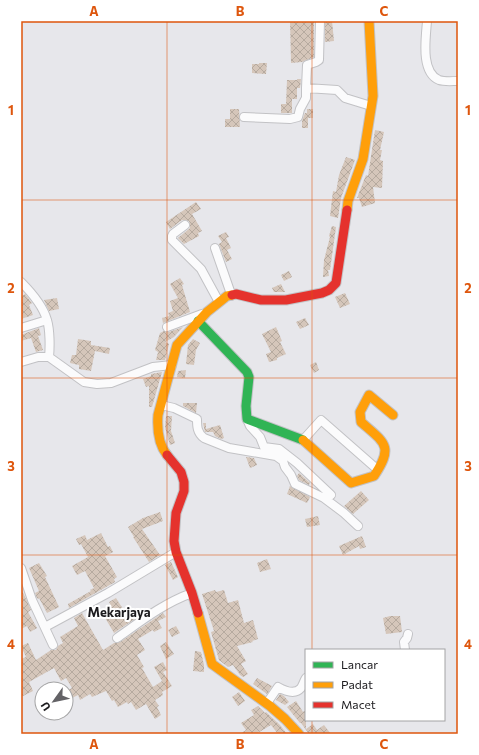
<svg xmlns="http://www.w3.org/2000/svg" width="479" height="755" font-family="Commissioner,sans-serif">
<defs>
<pattern id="building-cross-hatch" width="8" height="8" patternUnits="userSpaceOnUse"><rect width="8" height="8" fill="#d5c6ba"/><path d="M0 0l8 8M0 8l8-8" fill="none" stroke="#b6aa9f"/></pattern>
</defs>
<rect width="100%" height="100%" fill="#e7e7eb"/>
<path fill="url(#building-cross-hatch)" d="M290,21L314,22V57L302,62L291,63Z
M325,21H332L334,41L325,42Z
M259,63H267L266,74L252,73V64H259Z
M297,79H301L300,88H297V99H292V113H281V104H286L287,80H297Z
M230,109H239L240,127H225V119H230Z
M307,109H313V118H308V128H302V121L305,113H307Z
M375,130L384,132L380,150H382L380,160L383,161L382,188L373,187L375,203L362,207L359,198H357L366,175L368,176Z
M346,157L355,160L341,198L338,218L330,216L333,191L336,192L339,175Z
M196,202L201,209L192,214L202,231L198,233L199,236L184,244L178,238L190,228L189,221L185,220H182L170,229L166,222Z
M332,226L336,227L330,270H328L329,276L323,277L324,260L330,237L329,236Z
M226,232L229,237L226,238L231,248L227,250L232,259L226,262L219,244L222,242L218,236Z
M289,271L292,277L284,281L281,275Z
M180,278L184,284L182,285L190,312L163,323L162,318L169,316L168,313L173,311L170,301L178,298L170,284Z
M281,284L285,292H274L272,288Z
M345,293L350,304L340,308L335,297Z
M25,294L32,303L29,305L33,315L21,319V297Z
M57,298L59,309L49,311L44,300Z
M305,318L309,325L300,329L296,322Z
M183,327L174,337L165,342L169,344L165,360H156L158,352L155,350L160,333L164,331L169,332Z
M276,327L282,341L280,342L286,354L277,358V360L269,362L266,354L271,352L262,334Z
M39,328L41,335L38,336L43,350L36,352L31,338L21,341V335Z
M78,339L91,341V345L110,348L109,354L95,351L91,371L79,369V365L70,363L72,355H76Z
M193,339L200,343L196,350L194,365L186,364L188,345Z
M316,362L319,370L314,373L310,365Z
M186,370L185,378L177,377L178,371Z
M162,372L152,407H149V386L146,387L143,379L151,376V374Z
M183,403H197L196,413L183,406Z
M166,416H172L171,431L175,443L170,445L165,427Z
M203,423H206V429L220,425L224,438L221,439L215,436L213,432H205Z
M246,457L254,458L257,465L250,468Z
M299,473L310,483L309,485L299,480L297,476Z
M290,486L310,497L307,503L287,494Z
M361,491L369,500L353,514L344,506Z
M160,512L163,521L142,529L160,555L149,562L133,537H134L128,527L143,518Z
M318,516L320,525L307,527L305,519Z
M101,533L108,547L110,546L113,552L105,556L117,577L114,579L115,582L69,608L68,604L91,591L90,590L94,588L85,571L77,575L72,566L88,557L81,544L79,545L76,539L85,535L87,540Z
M362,536L366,547L360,549L359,546L343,555L339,546Z
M267,559L271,569L260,572L257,563Z
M171,562L178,577L173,580L165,565Z
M39,563L47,576L45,577L59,607L47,613L39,598L38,599L37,598L35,593L39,591L29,568Z
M21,588L31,610L28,612L37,628L30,632L27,626L21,629Z
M215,590L216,592L224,590L228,603L238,600L244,623L253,620L258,639L252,641L253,642L237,646L246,661L241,664L248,674L243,677L240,675L233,665L228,667L219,660L211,632L214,631L202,594Z
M116,598L123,609L129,606L136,618L114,633L101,611L111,606L109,602Z
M82,613L103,650L114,643L120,642L163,613L166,617L158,621L162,628L154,632L153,630L138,639L145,650L137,655L144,667L142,668L153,687L162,681L154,667L163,662L167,670L163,672L172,686L162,692L163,695L155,700L159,706L157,707L161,715L155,719L146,704L136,710L131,702L128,704L127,702L118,707L114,700L112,701L106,691L92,697L90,694L80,700L78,695L68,700L66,697V691L72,688L66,678L61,681L54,668L29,682L33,691L21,697V659L26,657L21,646L28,643L36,660L51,650H56L58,646L63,643L60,637L78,626L74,618Z
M390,616H400L402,632L386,634L383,618Z
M176,626L180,633L172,637L168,630Z
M166,642L174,654L166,659L160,646Z
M195,651L201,652L204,665V672L193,671Z
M257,678L272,686L267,694L253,684Z
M239,692L245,701L238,706L232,697Z
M280,694L284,696L289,702L285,705L276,700Z
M296,701L303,712L306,710V729L313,724L317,730L324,725L331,734H309L301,723H300L287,707Z
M258,706L265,713L266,712L280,725L287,734H278L271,725L256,734H240L246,730L241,723L254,715L251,710Z"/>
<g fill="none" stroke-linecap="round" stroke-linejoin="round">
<defs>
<path id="street" d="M320,21L319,60L316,62L307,65L306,88L337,90L345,98L371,106
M427,21C426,37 420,72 439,80C445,82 452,81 458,81
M244,117L290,119L298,117L300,109L306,98V88
M185,225L173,234L172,236V240L201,269L219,302
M215,248L231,294
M21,282C31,292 43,306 47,320C50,330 50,347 49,357
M167,327L202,314
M21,328L47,320
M21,362L38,357H49L84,382L97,384L111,383L153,367L172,365
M161,405L174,408L197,419C197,426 197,433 204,438L229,448L276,456L283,461L285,467L291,475L295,484L324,498L344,513L358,526
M247,419L250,426L260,437L264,447L279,449L297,463L331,495
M303,440L321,420L378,470
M21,568L32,600L53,645
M45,627L108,593L176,552
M117,638C141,621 164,603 192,593
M405,650L404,642L407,638L408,634
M267,703L278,687C285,691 295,695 301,688C303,685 304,681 306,678"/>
<path id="fast" d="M198,321L247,372L249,377L246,406L247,419L303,440"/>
<path id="slow" d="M347,210L348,201L363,159L373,96L369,21
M303,440L351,483L374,476C394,446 385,443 361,422L360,412L369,395L393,415
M167,455C158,444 157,429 158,415L177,345L207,312L227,296L232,295
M198,613L212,664L270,706L285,719L299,734"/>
<path id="jam" d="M232,295L236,294L261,300H286L322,293L329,290L336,283L347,210
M167,455L181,472L184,482V491L176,513L174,541L176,552L192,593L198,613"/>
</defs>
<use href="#street" stroke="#c2c2c5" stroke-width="10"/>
<use href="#fast" stroke="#c2c2c5" stroke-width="11"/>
<use href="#slow" stroke="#c2c2c5" stroke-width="11"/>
<use href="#jam" stroke="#c2c2c5" stroke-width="11"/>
<use href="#street" stroke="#fbfbfc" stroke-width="8"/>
<use href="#fast" stroke="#30b455" stroke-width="9"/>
<use href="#slow" stroke="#ff9f0a" stroke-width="9"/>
<use href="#jam" stroke="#e5322d" stroke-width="9"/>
</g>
<path fill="none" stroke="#de560d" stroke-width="1" stroke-opacity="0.55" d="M167,21V734M312,21V650M21,200H458M21,378H458M21,555H458M312,720V734"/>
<g text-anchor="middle" stroke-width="4" stroke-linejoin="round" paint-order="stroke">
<g font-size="13" font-weight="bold" fill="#1c1b1e" stroke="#fff">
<text x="119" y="617">Mekarjaya</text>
</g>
</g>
<rect width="479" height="755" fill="none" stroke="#ffffff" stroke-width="44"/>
<rect x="305" y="649" width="140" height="72" fill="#ffffff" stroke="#a4a4a5"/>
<rect x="313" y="662" width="20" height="6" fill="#30b455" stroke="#a4a4a5"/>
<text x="341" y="669" font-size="12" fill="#1c1b1e">Lancar</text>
<rect x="313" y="682" width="20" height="6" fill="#ff9f0a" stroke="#a4a4a5"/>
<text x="341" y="689" font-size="12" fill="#1c1b1e">Padat</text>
<rect x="313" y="702" width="20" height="6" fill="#e5322d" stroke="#a4a4a5"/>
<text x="341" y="709" font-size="12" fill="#1c1b1e">Macet</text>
<g transform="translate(54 701) rotate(237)"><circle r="19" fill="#ffffff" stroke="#a4a4a5"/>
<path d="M0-3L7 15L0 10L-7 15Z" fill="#636266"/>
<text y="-6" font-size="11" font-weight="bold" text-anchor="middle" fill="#1c1b1e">U</text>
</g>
<rect x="22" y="22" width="435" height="711" fill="none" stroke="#de560d" stroke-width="1.5"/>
<g font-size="13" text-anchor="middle" font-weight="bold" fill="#de560d">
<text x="94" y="16">A</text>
<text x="240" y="16">B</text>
<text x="384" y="16">C</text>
<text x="11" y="115">1</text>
<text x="468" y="115">1</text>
<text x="11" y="293">2</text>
<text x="468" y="293">2</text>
<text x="11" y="471">3</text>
<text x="468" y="471">3</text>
<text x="11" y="649">4</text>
<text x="468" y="649">4</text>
<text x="94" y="749">A</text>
<text x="240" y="749">B</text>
<text x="384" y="749">C</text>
</g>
</svg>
